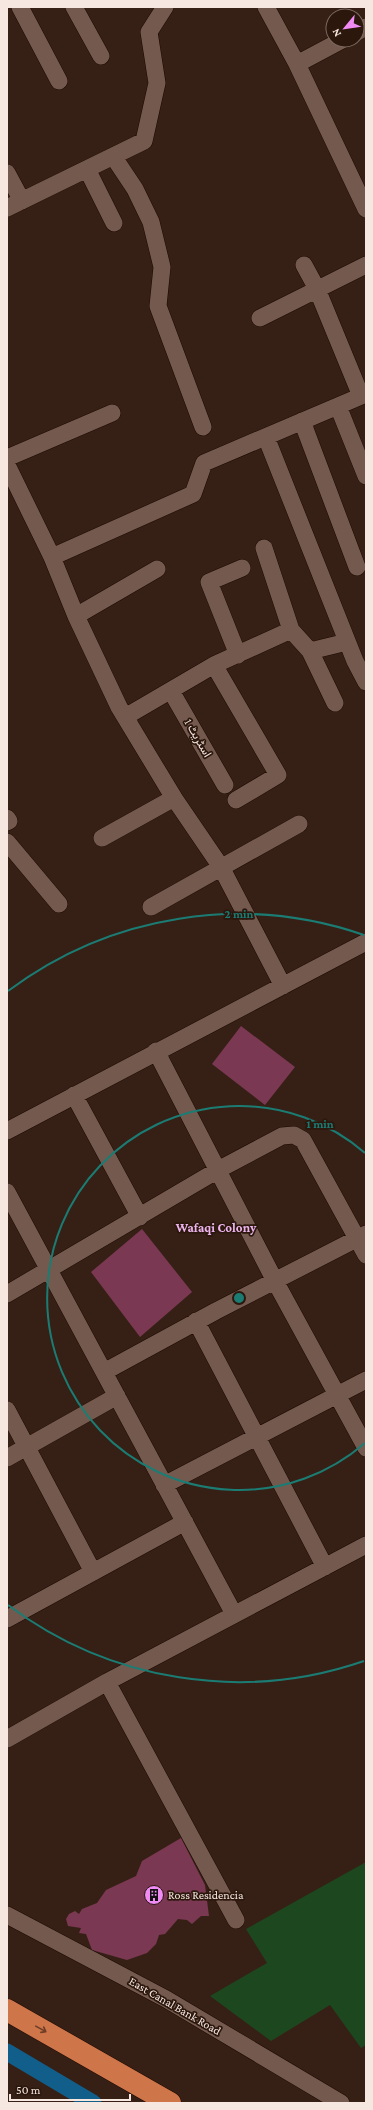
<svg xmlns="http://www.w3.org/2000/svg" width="373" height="2110" font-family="'Crimson Pro',Vazirmatn,serif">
<rect width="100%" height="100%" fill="#362016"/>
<path fill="#1d471e" d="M366,1862V2045L361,2048L330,2005L271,2041L210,1996L267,1963L246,1929Z"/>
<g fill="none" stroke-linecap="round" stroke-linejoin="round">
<path stroke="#125e8a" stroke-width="17" d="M7,2052L93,2103"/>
</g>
<path fill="#7b3853" d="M241,1026L295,1067L265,1105L212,1064Z
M142,1229L192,1292L140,1337L91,1272Z
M181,1838L205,1885L209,1916H201L192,1924L187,1920L178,1919L165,1934L159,1935L156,1944L147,1953L127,1960L92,1950L86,1934L79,1933L81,1928L68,1926L66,1919L69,1914L75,1911L79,1914L82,1909L97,1903L106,1890L136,1876L142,1861Z"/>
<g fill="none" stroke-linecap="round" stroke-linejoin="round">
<defs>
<path id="minor" d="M20,7L59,81
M74,7L101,56
M266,7L297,64L366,209
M357,32L366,27
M297,64L342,40
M113,156L135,189L151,222L162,267L158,306L203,427
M87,169L114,223
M7,173L22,201
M7,208L144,141L157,83L149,32L165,7
M304,265L317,289L361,396
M260,318L366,265
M338,406L366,476
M302,421L357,567
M266,437L355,661L366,682
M7,458L112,413
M7,465L52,557L76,616L119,707L174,798L221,867L283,986
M264,548L291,630
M52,557L193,494L204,463L366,394
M76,616L157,569
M310,651L347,642
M238,655L209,582L242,568
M214,665L278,775L236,800
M171,691L225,785
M125,717L214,665L291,630L310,651L335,703
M7,818L9,821L7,822
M102,838L174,798
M7,842L59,904
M151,907L299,824
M156,1051L275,1281L366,1448
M74,1095L140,1217
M7,1131L366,942
M7,1192L234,1614
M7,1294L218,1170L282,1136L294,1135L303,1140L366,1255
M196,1321L325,1567
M104,1372L216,1311L366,1234
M7,1410L93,1572
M7,1458L117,1396
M164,1485L366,1380
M7,1619L185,1522
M107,1682L236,1920
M7,1739L107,1682L366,1545
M7,1915L166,1999L341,2103"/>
<path id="highway" d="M7,2010L170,2103"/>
</defs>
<use href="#minor" stroke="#1d0902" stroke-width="18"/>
<use href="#highway" stroke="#1d0902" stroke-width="23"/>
<use href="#minor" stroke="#745a4e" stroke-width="17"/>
<use href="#highway" stroke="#ce764a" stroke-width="22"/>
</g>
<defs><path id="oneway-shaft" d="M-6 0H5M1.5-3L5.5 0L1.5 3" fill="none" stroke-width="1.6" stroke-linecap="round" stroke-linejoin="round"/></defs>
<use stroke="#6d3d25" href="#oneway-shaft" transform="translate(41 2029) rotate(29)"/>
<g fill="none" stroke="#1b7c74" stroke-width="2">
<path d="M365 1443A192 192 0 1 1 365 1153"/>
<path d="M364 1661A384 384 0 0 1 8 1605M8 991A384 384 0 0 1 364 935"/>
</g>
<defs>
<symbol id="building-disc" viewBox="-11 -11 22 22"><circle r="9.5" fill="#f08bf6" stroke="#2c170d"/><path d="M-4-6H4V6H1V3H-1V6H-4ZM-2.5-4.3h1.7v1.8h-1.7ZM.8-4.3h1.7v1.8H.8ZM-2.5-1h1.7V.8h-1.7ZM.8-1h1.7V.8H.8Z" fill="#111"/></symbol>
</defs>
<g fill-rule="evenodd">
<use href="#building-disc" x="143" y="1884" width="22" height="22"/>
</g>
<g text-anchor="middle" stroke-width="3.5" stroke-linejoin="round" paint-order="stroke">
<g font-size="12" fill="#f6e7e0" stroke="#2c170d">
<text transform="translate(198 738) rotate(60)" y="4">اسٹریٹ 1</text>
<text transform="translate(175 2006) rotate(30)" y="4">East Canal Bank Road</text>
</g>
<g font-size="12" fill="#f6e7e0" stroke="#2c170d" text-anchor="start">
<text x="168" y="1899">Ross Residencia</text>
</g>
<g font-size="13" font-weight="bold" fill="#edb5ef" stroke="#2c170d">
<text x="216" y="1232">Wafaqi Colony</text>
</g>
</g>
<circle cx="239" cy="1298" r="6" fill="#1b7c74" stroke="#2c170d" stroke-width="2"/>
<g font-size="12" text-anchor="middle" font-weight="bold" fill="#1b7c74" stroke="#2c170d" stroke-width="3.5" stroke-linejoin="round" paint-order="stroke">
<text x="239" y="918">2 min</text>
<text x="320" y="1128">1 min</text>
</g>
<rect width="373" height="2110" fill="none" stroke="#f6e7e0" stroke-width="16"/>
<g transform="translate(345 28) rotate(241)"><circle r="19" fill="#2c170d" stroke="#7d6a61"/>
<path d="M0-3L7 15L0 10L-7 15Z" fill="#f08bf6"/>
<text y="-6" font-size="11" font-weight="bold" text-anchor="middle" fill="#f6e7e0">N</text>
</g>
<path d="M10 2094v6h120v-6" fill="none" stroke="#f6e7e0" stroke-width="2"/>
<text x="16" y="2094" font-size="12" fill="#f6e7e0" stroke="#2c170d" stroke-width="3" paint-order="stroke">50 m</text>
</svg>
